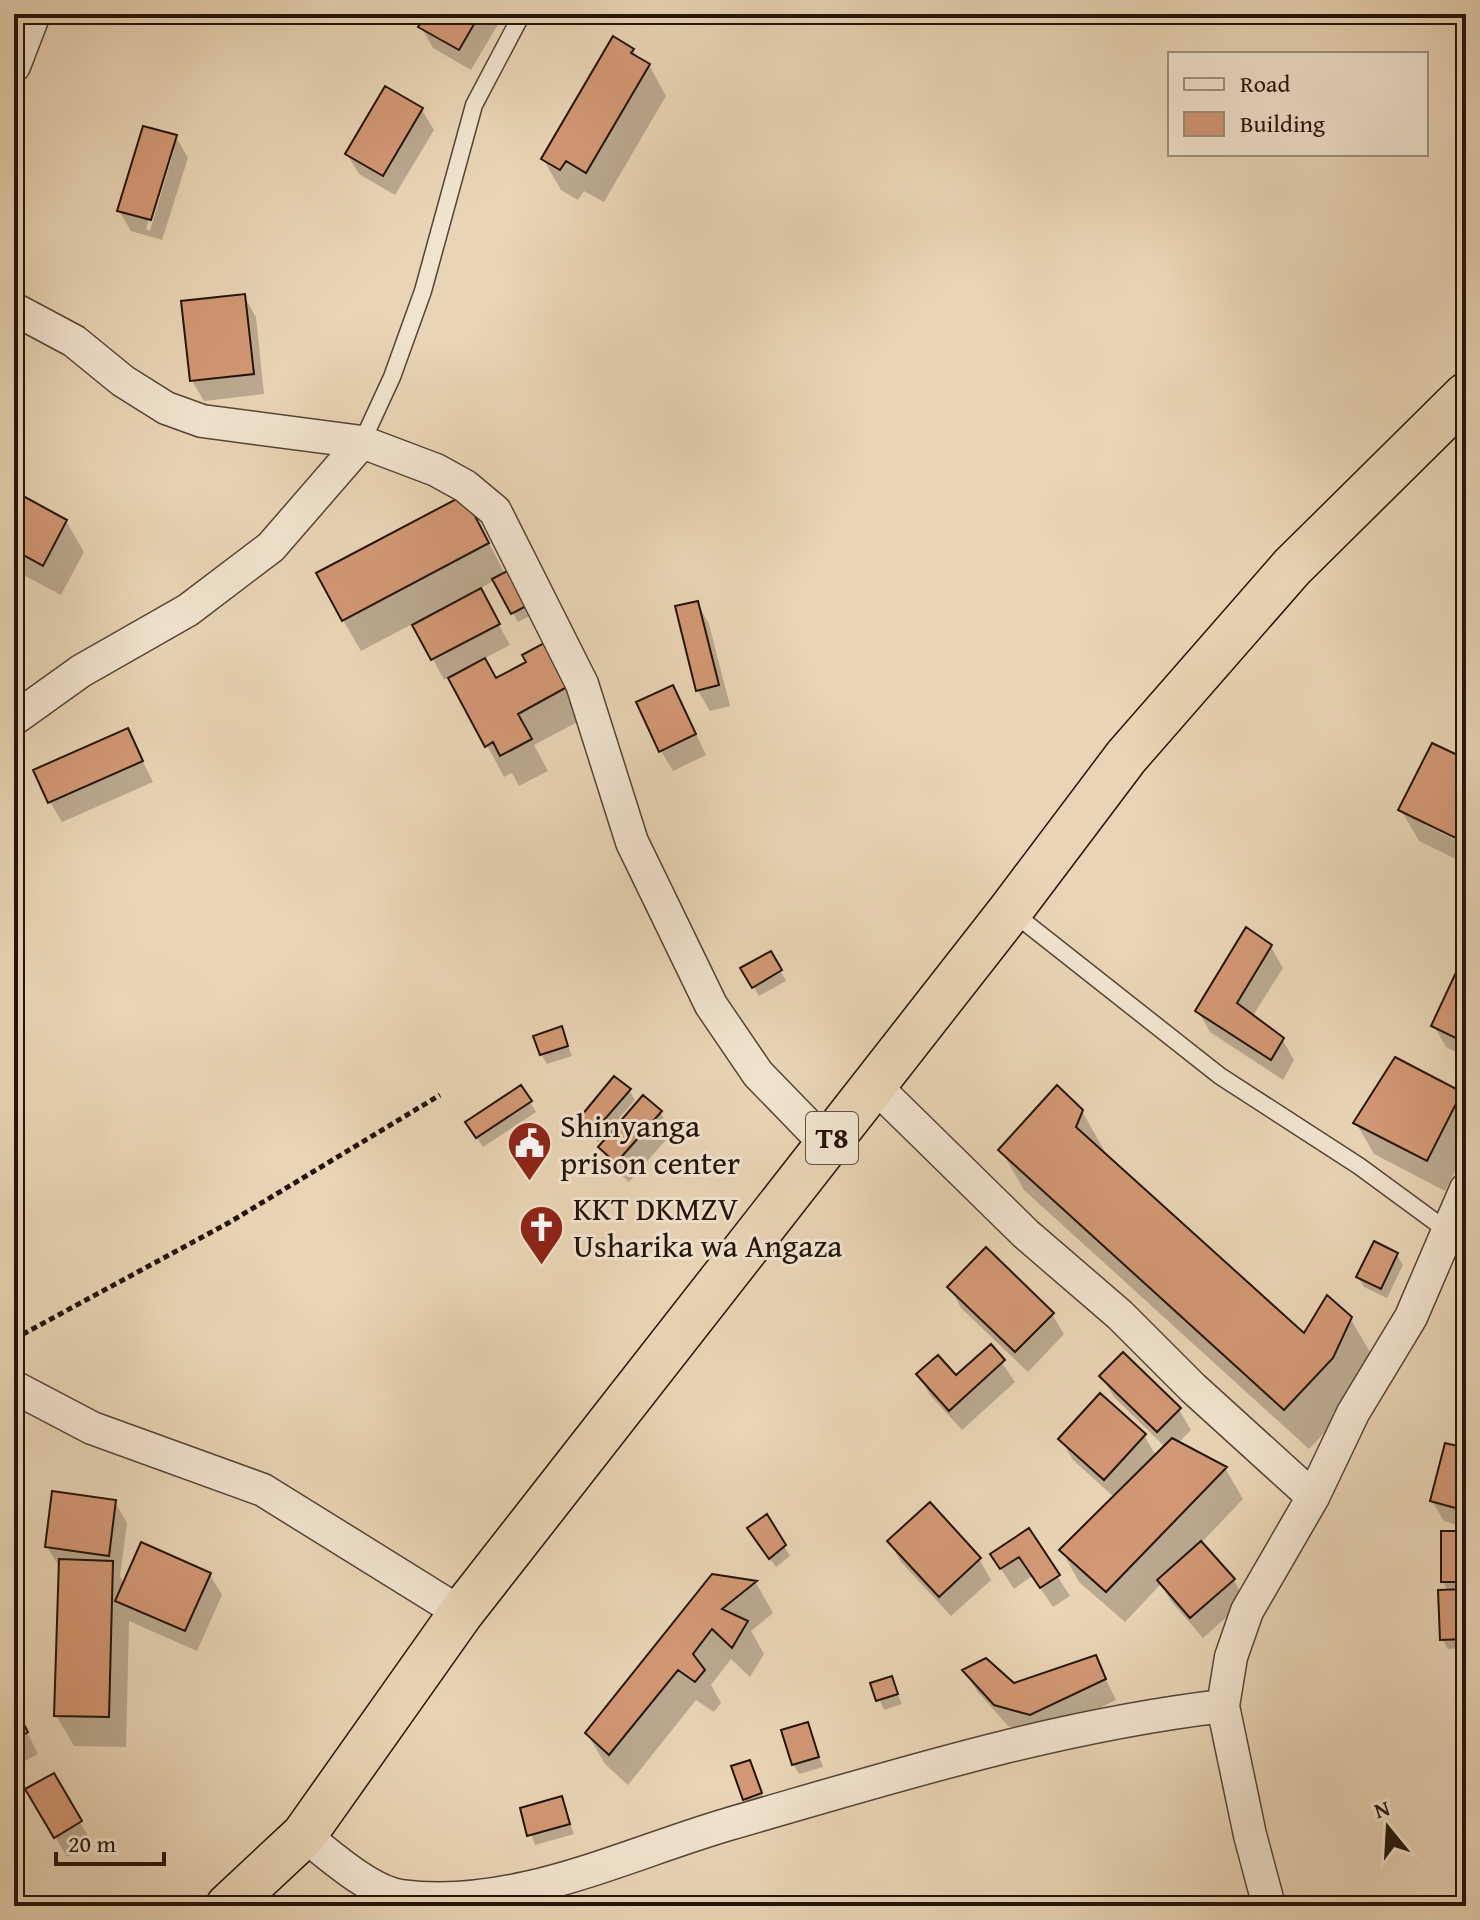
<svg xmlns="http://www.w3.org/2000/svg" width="1480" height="1920" font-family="'Gentium Book Plus',serif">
<rect width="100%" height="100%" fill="#e9d5b5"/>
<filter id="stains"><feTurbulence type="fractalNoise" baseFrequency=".0025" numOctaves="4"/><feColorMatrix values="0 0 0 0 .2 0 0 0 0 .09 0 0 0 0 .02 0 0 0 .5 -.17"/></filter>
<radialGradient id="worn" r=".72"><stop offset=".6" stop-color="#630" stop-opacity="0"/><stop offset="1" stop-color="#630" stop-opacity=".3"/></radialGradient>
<path fill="#0003" fill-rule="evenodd" d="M428,14H504L471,70L433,48L421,27Z
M702,14H714L711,19Z
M633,50L638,59L649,65L666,96L604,202L584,191L578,200L561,190L543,159Z
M422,110L434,130L395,195L359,174L347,154Z
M176,137L188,158L162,240L131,231L119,211ZM170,150H174L150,231L146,229Z
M244,296L256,317L264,394L204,401L192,381Z
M14,492L66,521L84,552L61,595L14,570Z
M481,528L505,574L537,612L518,622L495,580L479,589L510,645L483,659L496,681L529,663L543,646L583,719L534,745L548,771L519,786L512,773L504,777L450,676L444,680L414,623L361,651L343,620Z
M697,603L709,624L730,706L710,711L698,691L678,608Z
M684,708L706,755L673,771L661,751Z
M127,730L153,782L62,822L50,802Z
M1466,762V841L1425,821V825L1466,845V864L1419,841L1401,810Z
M1247,930L1271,947L1283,968L1252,1017L1282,1039L1294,1060L1283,1080L1210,1032L1198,1011Z
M770,953L786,981L759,996L743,969Z
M1466,955V1057L1446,1047L1434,1026Z
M561,1029L572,1056L547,1064L541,1054Z
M629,1090L635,1100L598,1142L579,1121Z
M1461,1094L1466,1103V1150L1445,1191L1374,1154L1356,1123Z
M530,1102L536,1112L483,1147L473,1132Z
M1082,1111L1105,1152L1104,1156L1304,1336L1350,1318L1374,1359L1356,1399L1309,1449L1024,1190L1001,1150Z
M660,1112L672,1133L629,1182L612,1168L600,1147Z
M1397,1255L1403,1265L1387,1298L1364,1287L1358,1277Z
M950,1287L1052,1314L1064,1334L1028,1372L961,1308Z
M991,1347L1015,1382L962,1430L930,1395L919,1375L956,1378Z
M1102,1377L1179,1410L1191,1430L1178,1443L1225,1468L1243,1499L1201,1543L1234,1580L1245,1601L1203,1638L1171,1601L1161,1584L1125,1622L1079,1582L1062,1551L1115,1498L1073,1460L1061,1440L1144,1435L1156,1456L1165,1447L1114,1397Z
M1466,1451V1528L1444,1521L1432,1501Z
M115,1502L127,1523L120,1576L124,1584L210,1575L222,1595L197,1651L129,1621L126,1747L74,1746L56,1715L60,1568L47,1547Z
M767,1517L790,1556L776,1567L755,1539Z
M1028,1531L1070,1596L1053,1607L1032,1576L1014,1589L992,1555Z
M1466,1533V1648L1448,1649L1442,1639L1448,1591L1443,1582Z
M889,1541L979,1559L991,1580L951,1616L901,1562Z
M713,1576L756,1583L773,1613L751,1631L764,1654L750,1677L731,1659L711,1685L721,1703L714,1712L696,1700L628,1785L605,1764L587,1733Z
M1095,1657L1116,1700L1043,1735L1008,1726L977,1691L965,1671L1013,1685Z
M891,1679L902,1704L884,1710L873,1684Z
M14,1706L38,1754L14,1767Z
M807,1725L823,1767L799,1774L793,1764Z
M754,1772L765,1803L750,1808L745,1799Z
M53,1775L92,1843L67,1857L28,1790Z
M561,1798L574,1834L535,1845L522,1809Z"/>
<path fill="#d39875" stroke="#231409" stroke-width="2" d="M426,14H480L459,50L418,27Z
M613,36L634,49L631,53L650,64L586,173L566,161L560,170L541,159Z
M385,86L423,108L383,176L345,154Z
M143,126L177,135L151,220L117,211Z
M245,294L254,374L190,381L181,301Z
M14,491L67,520L43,566L14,550Z
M464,495L489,543L342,621L316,573Z
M515,567L534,602L511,614L492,579Z
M481,588L500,624L431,660L412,625Z
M698,601L719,685L696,691L675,606Z
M544,643L567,687L518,714L532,739L500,756L493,742L485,747L448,678L485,658L496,678L526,662L522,655Z
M673,685L696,734L659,752L636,702Z
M128,728L143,761L48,803L33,770Z
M1432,743L1466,759V843L1398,810Z
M1246,927L1272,945L1237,1003L1284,1038L1271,1060L1195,1011Z
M771,951L782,970L752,988L740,968Z
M1466,951V1043L1431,1026Z
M562,1026L568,1046L540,1055L533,1036Z
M1395,1057L1462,1092L1427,1161L1353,1123Z
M614,1076L631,1089L592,1134L577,1121Z
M521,1085L532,1101L476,1138L465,1122Z
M1057,1085L1083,1110L1076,1127L1304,1333L1327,1295L1352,1317L1333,1358L1284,1410L998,1150Z
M643,1095L662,1111L616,1163L598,1147Z
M1374,1241L1398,1253L1381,1289L1356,1277Z
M986,1247L1054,1313L1015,1352L947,1287Z
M991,1344L1005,1360L949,1411L916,1374L938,1355L956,1375Z
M1123,1352L1181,1408L1157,1432L1099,1376Z
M1100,1393L1146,1434L1104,1480L1058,1439Z
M1172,1438L1227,1467L1106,1592L1059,1550Z
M1445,1443L1466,1448V1511L1430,1501Z
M52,1491L116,1500L109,1556L45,1547Z
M930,1502L981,1558L939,1597L887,1541Z
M767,1514L786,1545L769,1559L747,1528Z
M1029,1528L1060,1575L1040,1588L1019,1557L1000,1569L990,1554Z
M1441,1531H1466V1582H1441Z
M1201,1541L1235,1579L1190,1618L1157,1580Z
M141,1542L211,1573L185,1631L115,1601Z
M59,1559L113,1561L109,1717L54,1716Z
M712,1574L757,1581L722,1609L748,1621L732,1648L712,1629L693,1654L705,1670L695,1682L678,1670L609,1755L585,1733Z
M1466,1589V1639L1440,1640L1438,1590Z
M1096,1655L1106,1679L1030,1715L994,1705L962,1670L986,1658L1014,1683Z
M892,1676L898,1694L876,1701L870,1683Z
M14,1705L28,1732L14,1740Z
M808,1722L819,1757L792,1765L781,1730Z
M750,1760L762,1793L743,1800L731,1766Z
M54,1773L82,1821L54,1838L25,1789Z
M562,1796L570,1824L527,1836L520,1808Z"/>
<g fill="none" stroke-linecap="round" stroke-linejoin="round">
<defs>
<path id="service" d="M362,442L392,377L423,291L474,105L522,14
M1012,912L1220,1076L1359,1166L1449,1232"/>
<path id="minor" d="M14,66L34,14
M14,309L74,341L123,381L166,408L202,421L362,442L436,470L465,486L495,511L582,684L632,842L711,1005L758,1074L826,1144
M14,719L81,671L188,610L271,547L362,442
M874,1085L1026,1234L1120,1315L1193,1388L1313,1497
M14,1387L92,1428L263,1490L461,1613
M304,1835C328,1854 370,1892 401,1896C514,1911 623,1855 729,1824C892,1777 1053,1726 1223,1706
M1269,1906L1250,1835L1223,1706L1231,1657L1247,1611L1313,1497L1353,1413L1411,1317L1466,1189"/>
<path id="trunk" d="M228,1906L304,1835L461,1613L1010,911L1126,757L1292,567L1466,395"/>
</defs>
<use href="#service" stroke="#544434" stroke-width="19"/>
<use href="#minor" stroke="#544434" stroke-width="35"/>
<use href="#trunk" stroke="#231409" stroke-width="47"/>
<path stroke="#231409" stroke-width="5" stroke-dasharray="6 4" stroke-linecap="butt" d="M14,1339L230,1222L440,1095"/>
<use href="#service" stroke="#f1e4cf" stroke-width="16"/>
<use href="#minor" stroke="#f1e4cf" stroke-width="32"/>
<use href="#trunk" stroke="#e9d5b5" stroke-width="44"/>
</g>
<defs>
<symbol id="civic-pin" viewBox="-11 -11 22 30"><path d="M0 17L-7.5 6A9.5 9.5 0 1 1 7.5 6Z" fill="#8f2418" stroke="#f1e4cf"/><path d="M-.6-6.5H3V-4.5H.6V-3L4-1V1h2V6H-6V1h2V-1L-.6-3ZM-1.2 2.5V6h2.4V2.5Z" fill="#fff"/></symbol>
<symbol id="church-pin" viewBox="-11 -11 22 30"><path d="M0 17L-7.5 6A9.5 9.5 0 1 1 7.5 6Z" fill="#8f2418" stroke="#f1e4cf"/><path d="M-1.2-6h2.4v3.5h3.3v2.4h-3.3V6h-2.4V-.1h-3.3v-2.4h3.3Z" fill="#fff"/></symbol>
</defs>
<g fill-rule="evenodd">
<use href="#civic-pin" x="504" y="1118" width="51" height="69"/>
<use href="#church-pin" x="516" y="1202" width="51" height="69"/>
</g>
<g text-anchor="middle" stroke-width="6" stroke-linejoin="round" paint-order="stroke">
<rect fill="#f1e4cf" stroke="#615244" stroke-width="2" x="806" y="1112" width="52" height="52" rx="6"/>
<g font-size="30" font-weight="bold" fill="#231409">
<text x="832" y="1148">T8</text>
</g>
<g font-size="32" fill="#231409" stroke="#f1e4cf" text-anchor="start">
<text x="560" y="1137">Shinyanga<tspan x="560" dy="37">prison center</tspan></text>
<text x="573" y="1220">KKT DKMZV<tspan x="573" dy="37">Usharika wa Angaza</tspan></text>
</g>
</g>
<rect width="1480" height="1920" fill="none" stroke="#e9d5b5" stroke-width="48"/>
<rect x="16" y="16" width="1448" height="1888" fill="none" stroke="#231409" stroke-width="4"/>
<rect x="24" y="24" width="1432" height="1872" fill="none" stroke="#231409" stroke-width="2"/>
<rect x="1168" y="52" width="260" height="104" fill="#f1e4cf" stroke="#9f9180" stroke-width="2"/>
<rect x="1184" y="78" width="40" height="12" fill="#f1e4cf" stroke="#9f9180" stroke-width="2"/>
<text x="1240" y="92" font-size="24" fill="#231409">Road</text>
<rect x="1184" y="112" width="40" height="24" fill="#d39875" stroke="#9f9180" stroke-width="2"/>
<text x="1240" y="132" font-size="24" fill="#231409">Building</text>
<g transform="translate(1388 1828) rotate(342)" stroke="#f1e4cf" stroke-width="6" paint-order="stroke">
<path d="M0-6L14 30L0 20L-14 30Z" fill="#231409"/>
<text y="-12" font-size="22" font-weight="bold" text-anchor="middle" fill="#231409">N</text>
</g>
<path d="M56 1852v12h108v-12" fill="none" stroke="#231409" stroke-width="4"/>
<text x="68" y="1852" font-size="24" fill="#231409" stroke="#f1e4cf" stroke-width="6" paint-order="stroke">20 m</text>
<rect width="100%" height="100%" filter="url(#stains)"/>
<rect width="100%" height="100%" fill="url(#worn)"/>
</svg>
